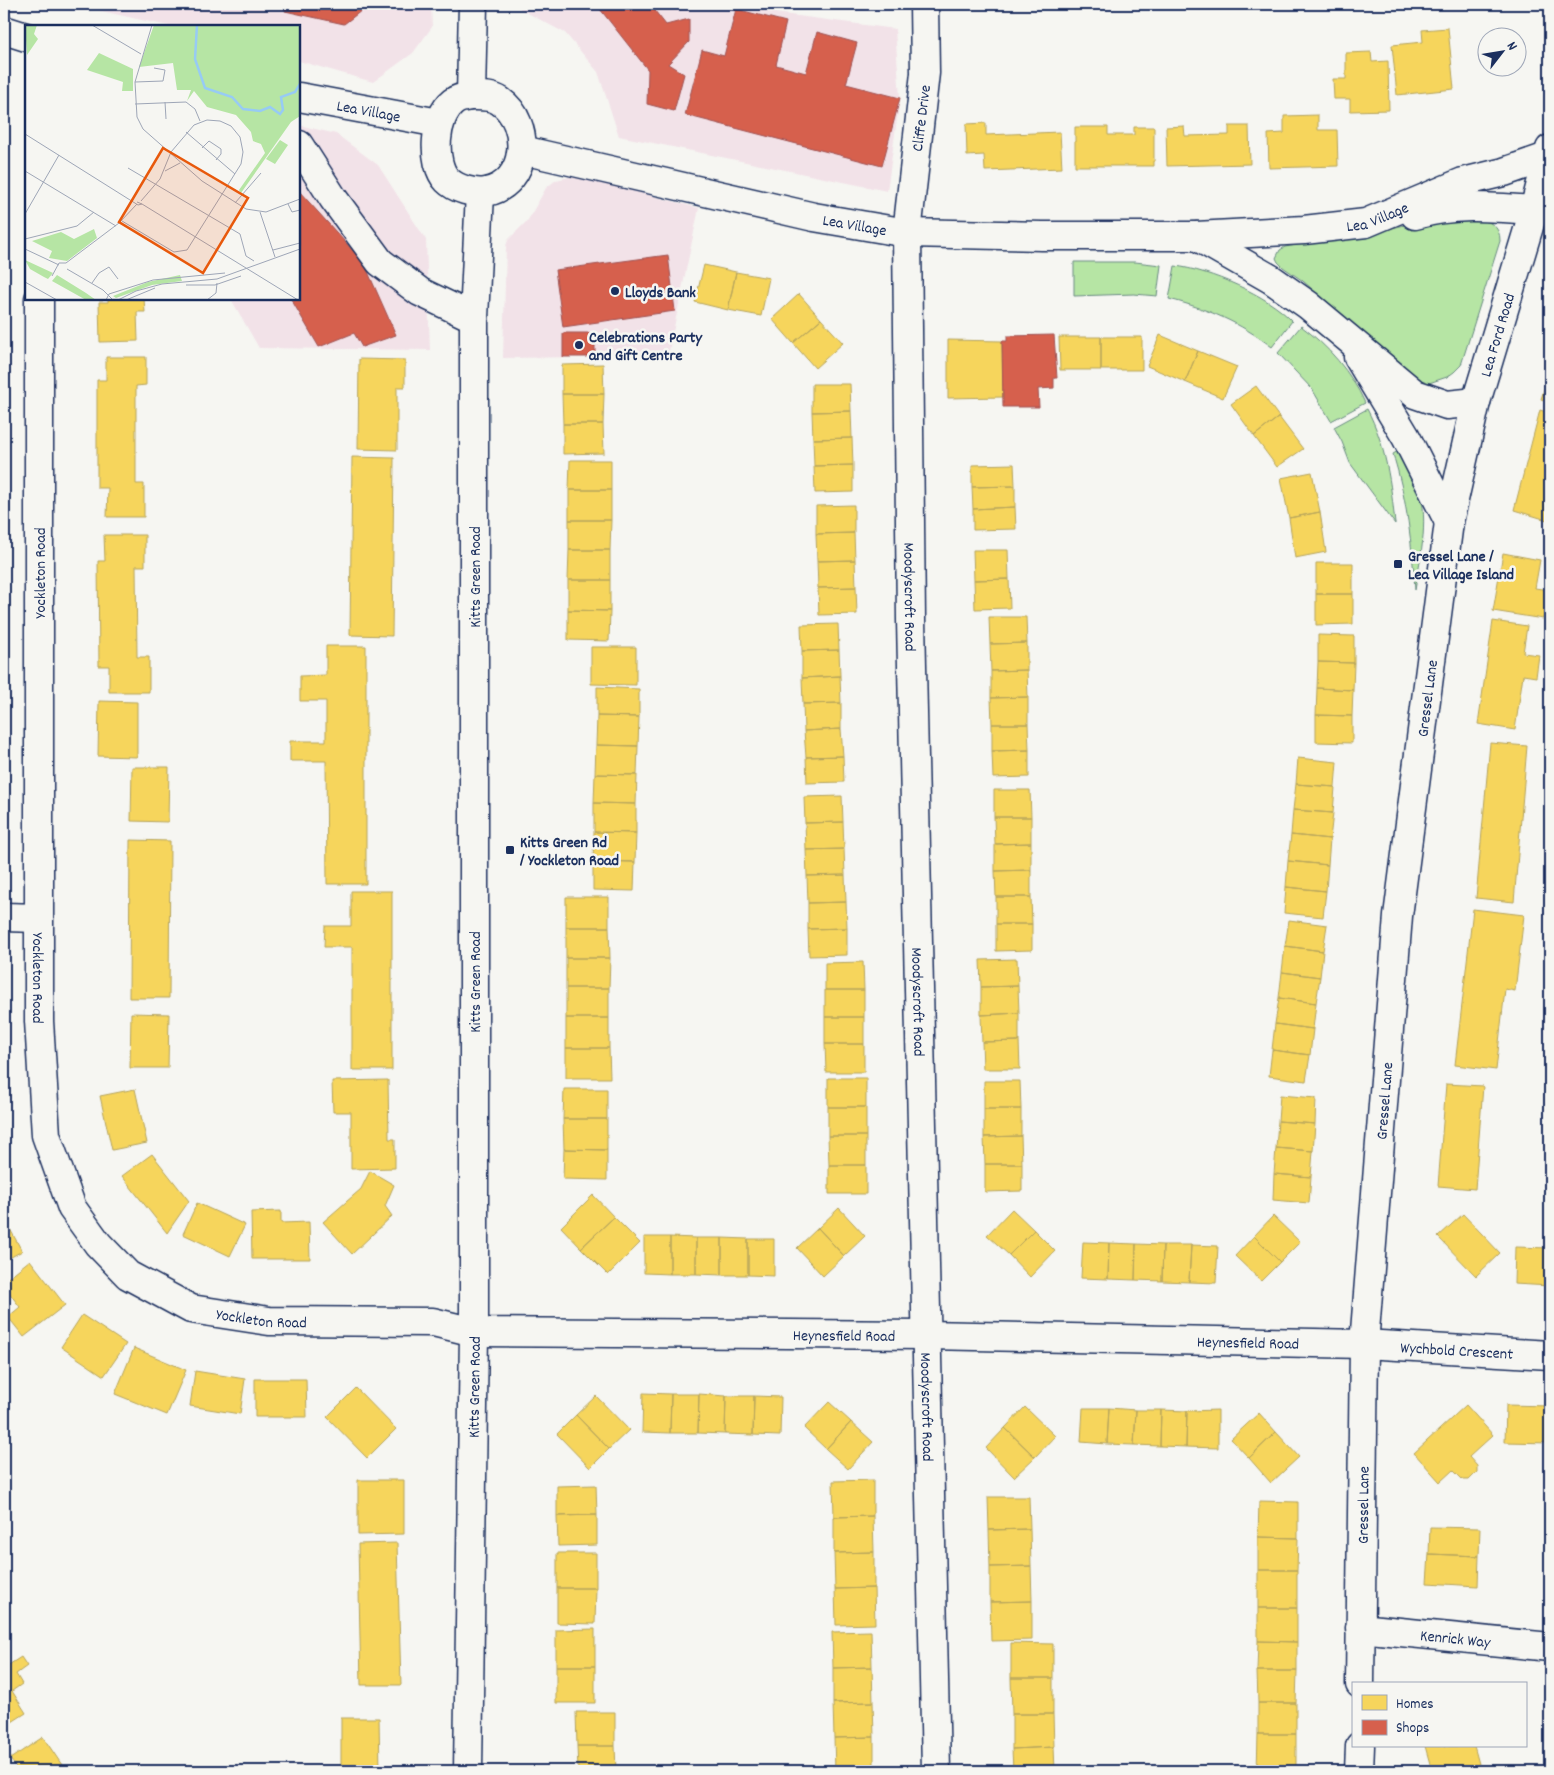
<svg xmlns="http://www.w3.org/2000/svg" width="1554" height="1775" font-family="Dekko,sans-serif">
<rect width="100%" height="100%" fill="#f6f6f2"/>
<filter id="ink" filterUnits="userSpaceOnUse"><feTurbulence type="fractalNoise" baseFrequency=".02" numOctaves="2"/><feDisplacementMap in="SourceGraphic" scale="10" xChannelSelector="R" yChannelSelector="G"/><feConvolveMatrix kernelMatrix="1 2 1 2 8 2 1 2 1" color-interpolation-filters="sRGB"/></filter>
<g filter="url(#ink)">
<path fill="#f2e2e8" d="M85,4H431L432,27L413,53L373,82L299,61V26H168L84,7Z
M520,4H768V12L895,29L900,98L887,191L619,136L598,72L565,33L520,9Z
M299,125L336,134L378,165L426,240L430,350L259,348L231,299H299Z
M570,177L587,179L699,208L668,356L503,358L506,246L508,240L528,220L546,188L556,180Z"/>
<path fill="#b6e5a4" stroke="#688a81" d="M1431,219C1452,219 1501,210 1500,241L1461,365L1454,372L1447,377L1429,383L1418,382L1379,351L1340,314L1303,281L1283,267L1278,262L1276,258L1280,250L1285,247L1387,229Z
M1074,262H1135L1161,265L1157,296L1134,294L1074,296Z
M1175,266C1209,270 1268,295 1292,321L1272,347C1239,322 1208,309 1169,299Z
M1301,326C1328,346 1351,372 1365,403L1331,421L1312,389L1278,353Z
M1367,409C1386,445 1391,484 1395,524L1350,463L1342,442L1334,427Z
M1402,449C1407,459 1413,470 1417,481C1430,515 1421,555 1415,590C1412,544 1407,499 1393,454Z"/>
<path fill="#f6d55c" stroke="#b4a35d" d="M1448,28L1454,89L1397,95L1392,45L1423,42L1422,30Z
M1371,52L1372,62L1388,61L1389,110L1350,111V99H1334L1333,79H1346V53Z
M1318,115V130H1337L1338,166L1269,168L1268,134L1284,133V116Z
M986,123V135L1060,132L1062,168L985,171L984,155L967,156L966,124Z
M1184,126L1185,136L1229,135V126H1249L1250,164L1167,166L1166,127Z
M1075,127H1108V135H1134V127H1154V166H1075Z
M704,265L736,272L728,310L695,302Z
M736,272L769,278L761,316L728,310Z
M799,294L821,319L793,343L772,319Z
M108,299H144L145,312H137L138,341L100,342L99,302H108Z
M821,319L843,343L815,368L793,343Z
M1160,335L1198,351L1185,382L1147,366Z
M1059,337H1101V370H1060Z
M1101,337H1142V370H1101Z
M948,340L1002,341L1003,397L948,398Z
M1198,351L1237,367L1223,398L1185,382Z
M106,357H146V385L136,386V484H144V517H107L108,488H97V380H106Z
M359,359L405,360V387H397V450L358,449Z
M603,364L604,394H562V365Z
M1550,370V403L1541,399Z
M812,384H850L851,411L812,412Z
M1256,386L1279,417L1254,436L1231,404Z
M562,394H604L603,424H563Z
M1540,410L1550,413V509L1547,520L1514,510Z
M851,411L852,438L813,439L812,412Z
M1279,417L1303,449L1277,467L1254,436Z
M563,424H603L604,453L563,454Z
M852,438L853,465L814,466L813,439Z
M352,457L394,458L392,636L350,635Z
M570,460H611V490H569Z
M1014,464L1015,486L972,487V465Z
M853,465V492L815,493L814,466Z
M1312,472L1320,512L1289,518L1281,478Z
M1015,486V507L973,509L972,487Z
M569,490H611V520H569Z
M854,505V533L816,534V506Z
M1015,507L1016,529L973,530V509Z
M1320,512L1326,552L1295,558L1289,518Z
M569,520H611L610,550H569Z
M854,533L855,560L817,561L816,534Z
M104,535H145V566H136L137,657H149V692H109V666H99L98,561H105Z
M569,550H610V580H568Z
M973,550H1008L1009,579L974,580Z
M1503,553L1540,560L1535,588L1549,590L1543,619L1493,611Z
M855,560L856,587L818,588L817,561Z
M1316,563H1353V594H1316Z
M1009,579L1010,608L975,609L974,580Z
M568,580H610V611L568,610Z
M856,587L857,614L819,615L818,588Z
M1316,594H1353V624L1316,625Z
M568,610L610,611L609,641L568,640Z
M989,617H1026L1027,643L990,644Z
M1493,621L1527,626L1523,653L1539,655L1536,677L1523,675L1515,730L1478,724Z
M838,624L839,650L802,651L801,625Z
M1318,635L1354,636V663L1318,662Z
M1027,643V670L991,671L990,644Z
M326,646H366V884H327L326,761H290V741H326V701H300V676L326,675Z
M591,647H636V685L591,684Z
M839,650L840,676L802,678V651Z
M1318,662L1354,663L1353,690L1317,688Z
M1027,670L1028,697L991,698V671Z
M840,676L841,703L803,704L802,678Z
M597,687L639,689V717L597,716Z
M1317,688L1353,690L1352,716L1316,715Z
M1028,697V724H992L991,698Z
M99,701L137,702V757L98,756Z
M841,703V729L804,731L803,704Z
M1316,715L1352,716V743L1316,742Z
M597,716L639,717L638,746L596,745Z
M992,724H1028L1029,750L992,751Z
M841,729L843,756L806,757L804,731Z
M1490,743L1527,746L1514,902L1476,898Z
M596,745L638,746L637,775L595,774Z
M1029,750V777L993,778L992,751Z
M843,756L844,782L807,783L806,757Z
M1298,758L1337,762L1335,787L1296,784Z
M132,767H169L168,822L131,821Z
M595,774L637,775L636,804L594,803Z
M1296,784L1335,787L1333,813L1293,810Z
M994,790H1030L1031,817H994Z
M842,796L843,822L805,823L804,797Z
M594,803L636,804V833L594,832Z
M1293,810L1333,813L1330,839L1291,835Z
M994,817H1031V843L995,844Z
M843,822L844,849L806,850L805,823Z
M594,832L636,833L635,862L593,861Z
M1291,835L1330,839L1328,865L1288,861Z
M130,840L170,841L169,998H129Z
M1031,843V870L995,871V844Z
M844,849L845,875L807,876L806,850Z
M593,861L635,862L634,891L593,890Z
M1288,861L1328,865L1326,891L1286,887Z
M1031,870V897H996L995,871Z
M845,875L846,902L808,903L807,876Z
M1286,887L1326,891L1323,917L1284,913Z
M351,891H392V1070H352V947H324L325,926H351Z
M566,897H609V927H566Z
M996,897H1031L1032,924H996Z
M846,902L847,928L808,929V903Z
M1473,909L1524,915L1515,991L1505,989L1496,1070L1455,1065Z
M1289,920L1327,925L1323,951L1285,946Z
M996,924H1032V950L996,951Z
M566,927H609L610,958H566Z
M847,928V955L809,956L808,929Z
M1285,946L1323,951L1320,977L1282,972Z
M566,958H610L609,988H566Z
M1017,959L1018,986L981,987L980,960Z
M863,962L864,990H825V963Z
M1282,972L1320,977L1316,1003L1279,998Z
M1018,986L1019,1013L981,1015V987Z
M566,988H609V1018H566Z
M825,990H864V1017H825Z
M1279,998L1316,1003L1313,1029L1275,1024Z
M131,1013L169,1014L168,1068H130Z
M1019,1013V1041L982,1042L981,1015Z
M825,1017H864V1044H825Z
M566,1018H609V1048H566Z
M1275,1024L1313,1029L1310,1055L1272,1050Z
M1019,1041L1020,1069H983L982,1042Z
M825,1044H864V1072H826Z
M566,1048H609L610,1078H566Z
M1272,1050L1310,1055L1306,1081L1269,1076Z
M828,1078H866V1107H828Z
M388,1080L389,1139H395V1168L351,1169V1112H333L332,1081Z
M984,1081H1020L1021,1109H984Z
M1446,1084L1483,1086L1475,1189L1438,1186Z
M135,1089L147,1143L112,1150L100,1096Z
M564,1089H607V1119H563Z
M1280,1095L1316,1098L1315,1124L1278,1121Z
M828,1107H866V1136H828Z
M984,1109H1021V1136L984,1137Z
M563,1119H607V1150L564,1149Z
M1278,1121L1315,1124L1313,1151L1276,1148Z
M828,1136H866V1165H829Z
M1021,1136L1022,1164H985L984,1137Z
M1276,1148L1313,1151L1311,1177L1274,1174Z
M564,1149L607,1150V1180L563,1179Z
M152,1154L189,1201L167,1233L122,1176Z
M985,1164H1022V1191L985,1192Z
M829,1165H866V1194H829Z
M370,1171L394,1185L385,1206L392,1216L352,1254L323,1222L361,1189Z
M1274,1174L1311,1177L1309,1203L1273,1200Z
M593,1195L614,1217L581,1248L561,1227Z
M197,1203L245,1225L230,1256L183,1234Z
M839,1208L865,1236L844,1256L818,1228Z
M1012,1209L1034,1230L1009,1255L987,1235Z
M281,1211V1223L309,1222L310,1259H252L251,1212Z
M1463,1214L1500,1253L1476,1276L1438,1237Z
M1273,1216L1300,1242L1280,1262L1254,1236Z
M614,1217L640,1243L608,1275L581,1248Z
M4,1218L22,1251L4,1261Z
M818,1228L844,1256L823,1276L797,1248Z
M1034,1230L1055,1251L1030,1277L1009,1255Z
M1254,1236L1280,1262L1261,1281L1235,1256Z
M644,1237H670V1274L644,1273Z
M670,1237L696,1238V1274H670Z
M696,1238H722V1275L696,1274Z
M722,1238L748,1239V1275H722Z
M748,1239H774V1276L748,1275Z
M1083,1242L1109,1243L1108,1279L1081,1278Z
M1109,1243L1136,1244L1135,1280L1108,1279Z
M1136,1244L1163,1245L1162,1281L1135,1280Z
M1163,1245H1191L1189,1282L1162,1281Z
M1191,1245L1218,1246L1216,1283L1189,1282Z
M1515,1247L1550,1248V1286L1514,1284Z
M30,1260L65,1305L24,1337L8,1317L20,1307L4,1286V1281Z
M82,1315L126,1344L104,1376L61,1347Z
M134,1348L186,1370L167,1415L115,1394Z
M195,1371L245,1379L240,1414L190,1406Z
M255,1379H306L307,1417H255Z
M356,1388L396,1429L367,1458L327,1417Z
M643,1393L671,1394L670,1433L642,1432Z
M671,1394H699L698,1433H670Z
M699,1394L726,1396L725,1434L698,1433Z
M596,1396L629,1430L609,1449L576,1415Z
M726,1396H754L753,1435L725,1434Z
M754,1396L781,1397L780,1436L753,1435Z
M829,1402L851,1422L826,1449L804,1428Z
M1466,1405L1493,1435L1469,1457L1477,1466V1472L1469,1480H1463L1453,1470L1440,1482L1414,1453Z
M1506,1405L1550,1406V1443L1505,1442Z
M1025,1407L1055,1436L1035,1457L1005,1428Z
M1083,1408H1109L1107,1444L1081,1442Z
M1109,1408L1136,1410L1134,1445L1107,1444Z
M1136,1410H1161L1160,1446L1134,1445Z
M1161,1410L1187,1411L1186,1447L1160,1446Z
M1218,1410V1448L1186,1447L1187,1411Z
M1259,1413L1276,1432L1249,1458L1231,1439Z
M576,1415L609,1449L590,1468L557,1434Z
M851,1422L873,1442L848,1469L826,1449Z
M1005,1428L1035,1457L1014,1477L986,1448Z
M1276,1432L1299,1457L1271,1483L1249,1458Z
M358,1480H404V1534L358,1535Z
M873,1480V1516L834,1517L833,1481Z
M596,1485L597,1515L557,1516V1486Z
M988,1497H1029L1030,1529L989,1530Z
M1259,1501L1298,1502V1538L1258,1537Z
M597,1515V1545L558,1546L557,1516Z
M873,1516L874,1552L834,1553V1517Z
M1430,1527L1480,1528L1479,1556L1429,1554Z
M1030,1529L1031,1566L990,1567L989,1530Z
M1258,1537L1298,1538L1297,1570H1258Z
M397,1543L401,1685H361L358,1544Z
M874,1552V1588L835,1589L834,1553Z
M557,1553H596V1588H557Z
M1429,1554L1479,1556L1478,1586L1427,1583Z
M1031,1566L1032,1601L990,1602V1567Z
M1258,1570H1297V1608H1258Z
M557,1588H596L595,1624L557,1623Z
M874,1588L875,1624L836,1625L835,1589Z
M1032,1601V1640L991,1641L990,1602Z
M1258,1608H1297V1642L1258,1641Z
M595,1629V1666H556V1630Z
M871,1631L872,1667L833,1668L832,1632Z
M1258,1641L1297,1642V1671H1257Z
M1011,1643L1053,1644V1678H1011Z
M21,1657L27,1666L16,1674L22,1684L12,1691L26,1713L4,1727V1668Z
M556,1666H595V1703H556Z
M872,1667L873,1702L833,1703V1668Z
M1257,1671H1297L1296,1703H1258Z
M1011,1678H1053V1714H1012Z
M873,1702L874,1737L834,1738L833,1703Z
M1258,1703H1296V1734H1258Z
M576,1712H615V1746H577Z
M1012,1714H1053L1054,1747L1012,1749Z
M341,1718H379L380,1771H341Z
M1258,1734H1296V1771H1257Z
M43,1737L66,1771H19L10,1759Z
M874,1737V1771H835L834,1738Z
M577,1746H615L616,1771H578Z
M1425,1746H1474L1481,1771H1432Z
M1054,1747L1055,1771H1013L1012,1749Z"/>
<path fill="#d6604d" stroke="#9e5152" d="M285,4H370L344,24L285,11Z
M596,4H664L655,11L666,25L689,19V42L668,64L684,74L674,111L647,104L648,70Z
M736,9L786,22L776,65L806,73L817,32L857,43L846,84L900,98L882,166L685,115L702,50L724,56Z
M299,191L364,263L396,335L362,347L354,333L319,347L291,299H299Z
M668,255L675,311L563,327L555,270Z
M563,333H595V357H563Z
M1054,335L1057,378H1054V388L1038,389L1039,407H1003L1002,341H1007V336Z"/>
<g fill="none" stroke-linecap="round" stroke-linejoin="round">
<defs>
<g id="minor">
<path id="s1" d="M924,4L925,73L907,233L911,620L936,1771"/>
<path d="M4,30L26,37"/>
<path d="M471,96C481,96 491,95 500,101C532,123 529,184 486,192C474,194 456,189 447,180C431,163 434,117 453,102C458,98 464,97 471,96Z"/>
<path d="M471,96L473,4"/>
<path id="s2" d="M299,97L439,123"/>
<path d="M299,145L333,198L380,262L420,292L474,318"/>
<path id="s3" d="M522,150L814,217L907,233L1042,236H1196L1304,230L1366,223L1463,182L1504,172L1550,156"/>
<path d="M1415,215C1454,203 1494,207 1534,210"/>
<path d="M1196,236L1271,279L1308,305L1415,394L1447,405L1476,402"/>
<path id="s4" d="M39,299V1021L46,1135L72,1208L98,1244L128,1275L191,1309L269,1321L433,1322L474,1332L926,1335L1364,1344L1550,1355"/>
<path d="M1358,357L1406,437L1449,522"/>
<path d="M4,917L38,918"/>
<path id="s5" d="M1360,1628L1550,1647"/>
<path id="s6" d="M1360,1684L1364,1344L1398,916L1449,522L1476,402L1534,210L1550,149"/>
<path id="s7" d="M468,1771L474,1332V318L480,193"/>
<path d="M1359,1771L1360,1746"/>
</g>
</defs>
<use href="#minor" stroke="#1b2f5e" stroke-width="31"/>
<use href="#minor" stroke="#f6f6f2" stroke-width="28"/>
</g>
</g>
<g fill="#1b2f5e" stroke="#f6f6f2" stroke-width="2">
<circle cx="615" cy="291" r="5"/>
<circle cx="579" cy="345" r="5"/>
<rect x="1393" y="559" width="10" height="10" rx="2.5"/>
<rect x="505" y="845" width="10" height="10" rx="2.5"/>
</g>
<g text-anchor="middle" stroke-width="5" stroke-linejoin="round" paint-order="stroke">
<g font-size="16" fill="#1b2f5e" stroke="#f6f6f2">
<text dy="6" stroke="none"><textPath href="#s2" startOffset="71">Lea Village</textPath></text>
<text transform="translate(920 118) rotate(-83)" y="6">Cliffe Drive</text>
<text dy="6" stroke="none"><textPath href="#s3" startOffset="866">Lea Village</textPath></text>
<text dy="6" stroke="none"><textPath href="#s3" startOffset="341">Lea Village</textPath></text>
<text dy="6" stroke="none"><textPath href="#s6" startOffset="1360">Lea Ford Road</textPath></text>
<text transform="translate(39 573) rotate(-90)" y="6">Yockleton Road</text>
<text transform="translate(474 577) rotate(-90)" y="6">Kitts Green Road</text>
<text dy="6" stroke="none"><textPath href="#s1" startOffset="594">Moodyscroft Road</textPath></text>
<text dy="6" stroke="none"><textPath href="#s6" startOffset="989">Gressel Lane</textPath></text>
<text dy="6" stroke="none"><textPath href="#s4" startOffset="679">Yockleton Road</textPath></text>
<text transform="translate(474 982) rotate(-90)" y="6">Kitts Green Road</text>
<text dy="6" stroke="none"><textPath href="#s1" startOffset="999">Moodyscroft Road</textPath></text>
<text dy="6" stroke="none"><textPath href="#s6" startOffset="584">Gressel Lane</textPath></text>
<text dy="6" stroke="none"><textPath href="#s4" startOffset="1144">Yockleton Road</textPath></text>
<text dy="6" stroke="none"><textPath href="#s4" startOffset="1728">Heynesfield Road</textPath></text>
<text dy="6" stroke="none"><textPath href="#s4" startOffset="2132">Heynesfield Road</textPath></text>
<text dy="6" stroke="none"><textPath href="#s4" startOffset="2341">Wychbold Crescent</textPath></text>
<text dy="6" stroke="none"><textPath href="#s7" startOffset="384">Kitts Green Road</textPath></text>
<text dy="6" stroke="none"><textPath href="#s1" startOffset="1404">Moodyscroft Road</textPath></text>
<text dy="6" stroke="none"><textPath href="#s6" startOffset="179">Gressel Lane</textPath></text>
<text dy="6" stroke="none"><textPath href="#s5" startOffset="96">Kenrick Way</textPath></text>
</g>
<g font-size="16" font-weight="bold" fill="#1b2f5e" stroke="#f6f6f2" text-anchor="start">
<text x="625" y="297">Lloyds Bank</text>
<text x="589" y="342">Celebrations Party<tspan x="589" dy="18">and Gift Centre</tspan></text>
<text x="1408" y="561">Gressel Lane /<tspan x="1408" dy="18">Lea Village Island</tspan></text>
<text x="520" y="847">Kitts Green Rd<tspan x="520" dy="18">/ Yockleton Road</tspan></text>
</g>
</g>
<g transform="translate(25 25)">
<rect width="275" height="275" fill="#f6f6f2"/>
<path d="M0,0H12L9,9L13,14L2,30ZM129,0H275V91L266,97L216,168L214,165L240,128L236,119L228,116L226,107L211,90L182,82L169,66L162,76L166,65H152L148,38L114,42ZM74,28L108,44V66H97L98,57L62,45ZM255,115L263,120L250,139L241,134ZM69,204L72,213L42,236L24,233L27,226L7,216L36,207L49,214ZM0,235L28,248L23,254L19,252L5,244ZM32,250L61,268L71,275H61L27,256ZM155,250L157,256L127,260L91,273L88,271L123,257Z" fill="#b6e5a4"/>
<path fill="none" stroke="#97cbf4" stroke-width="2.5" d="M172,0L170,34L180,63L207,72L218,84L235,86L245,82L255,89L258,85L256,72L270,67L275,59"/>
<path fill="none" stroke="#9ea6b7" stroke-width="1" d="M67,0L116,29M127,0L110,57L112,92L118,104L177,156L221,184L241,187L275,174M110,57L138,56L140,45L129,43M140,77L141,94M110,79L161,77L170,84L175,96M161,107L210,149M0,109L113,180L117,179L112,177M177,123L184,116L196,124V129L191,135M103,143L215,209L221,231L229,236M0,146L91,201M140,146L155,138M210,178L236,148M117,179L273,275M263,179L267,187L275,185M235,187L250,232M0,189L34,130M97,196L149,227L162,225L216,139L218,127L215,112L206,101L195,96L182,95L169,100L146,127L135,154L116,176M0,214L52,201L69,187M0,224L34,240M248,225L275,218M41,238L94,198L112,179M42,244L78,265L88,275M27,251L34,238H41M0,257L32,275M67,258L74,248L84,242L93,254M161,260H190L216,251M81,275L84,269L128,255L200,248M93,275L111,266L137,259L192,254L275,224M101,275L130,263M182,275L191,268L192,258"/>
<path fill="#e8590c" fill-opacity="0.15" stroke="#e8590c" stroke-width="2.5" d="M138,123L223,173L178,248L94,197Z"/>
<rect width="275" height="275" fill="none" stroke="#1b2f5e" stroke-width="2.5"/>
</g>
<rect width="1554" height="1775" fill="none" stroke="#f6f6f2" stroke-width="20"/>
<rect x="10" y="10" width="1534" height="1755" fill="none" stroke="#1b2f5e" stroke-width="2" filter="url(#ink)"/>
<rect x="1352" y="1682" width="175" height="65" fill="#f6f6f2" stroke="#9ea6b7"/>
<rect x="1362" y="1695" width="25" height="15" fill="#f6d55c" stroke="#9ea6b7"/>
<text x="1396" y="1708" font-size="15" fill="#1b2f5e">Homes</text>
<rect x="1362" y="1720" width="25" height="15" fill="#d6604d" stroke="#9ea6b7"/>
<text x="1396" y="1732" font-size="15" fill="#1b2f5e">Shops</text>
<g transform="translate(1502 52) rotate(59)"><circle r="24" fill="#f6f6f2" stroke="#9ea6b7"/>
<path d="M0-4L9 19L0 12L-9 19Z" fill="#1b2f5e"/>
<text y="-8" font-size="14" font-weight="bold" text-anchor="middle" fill="#1b2f5e">N</text>
</g>
</svg>
